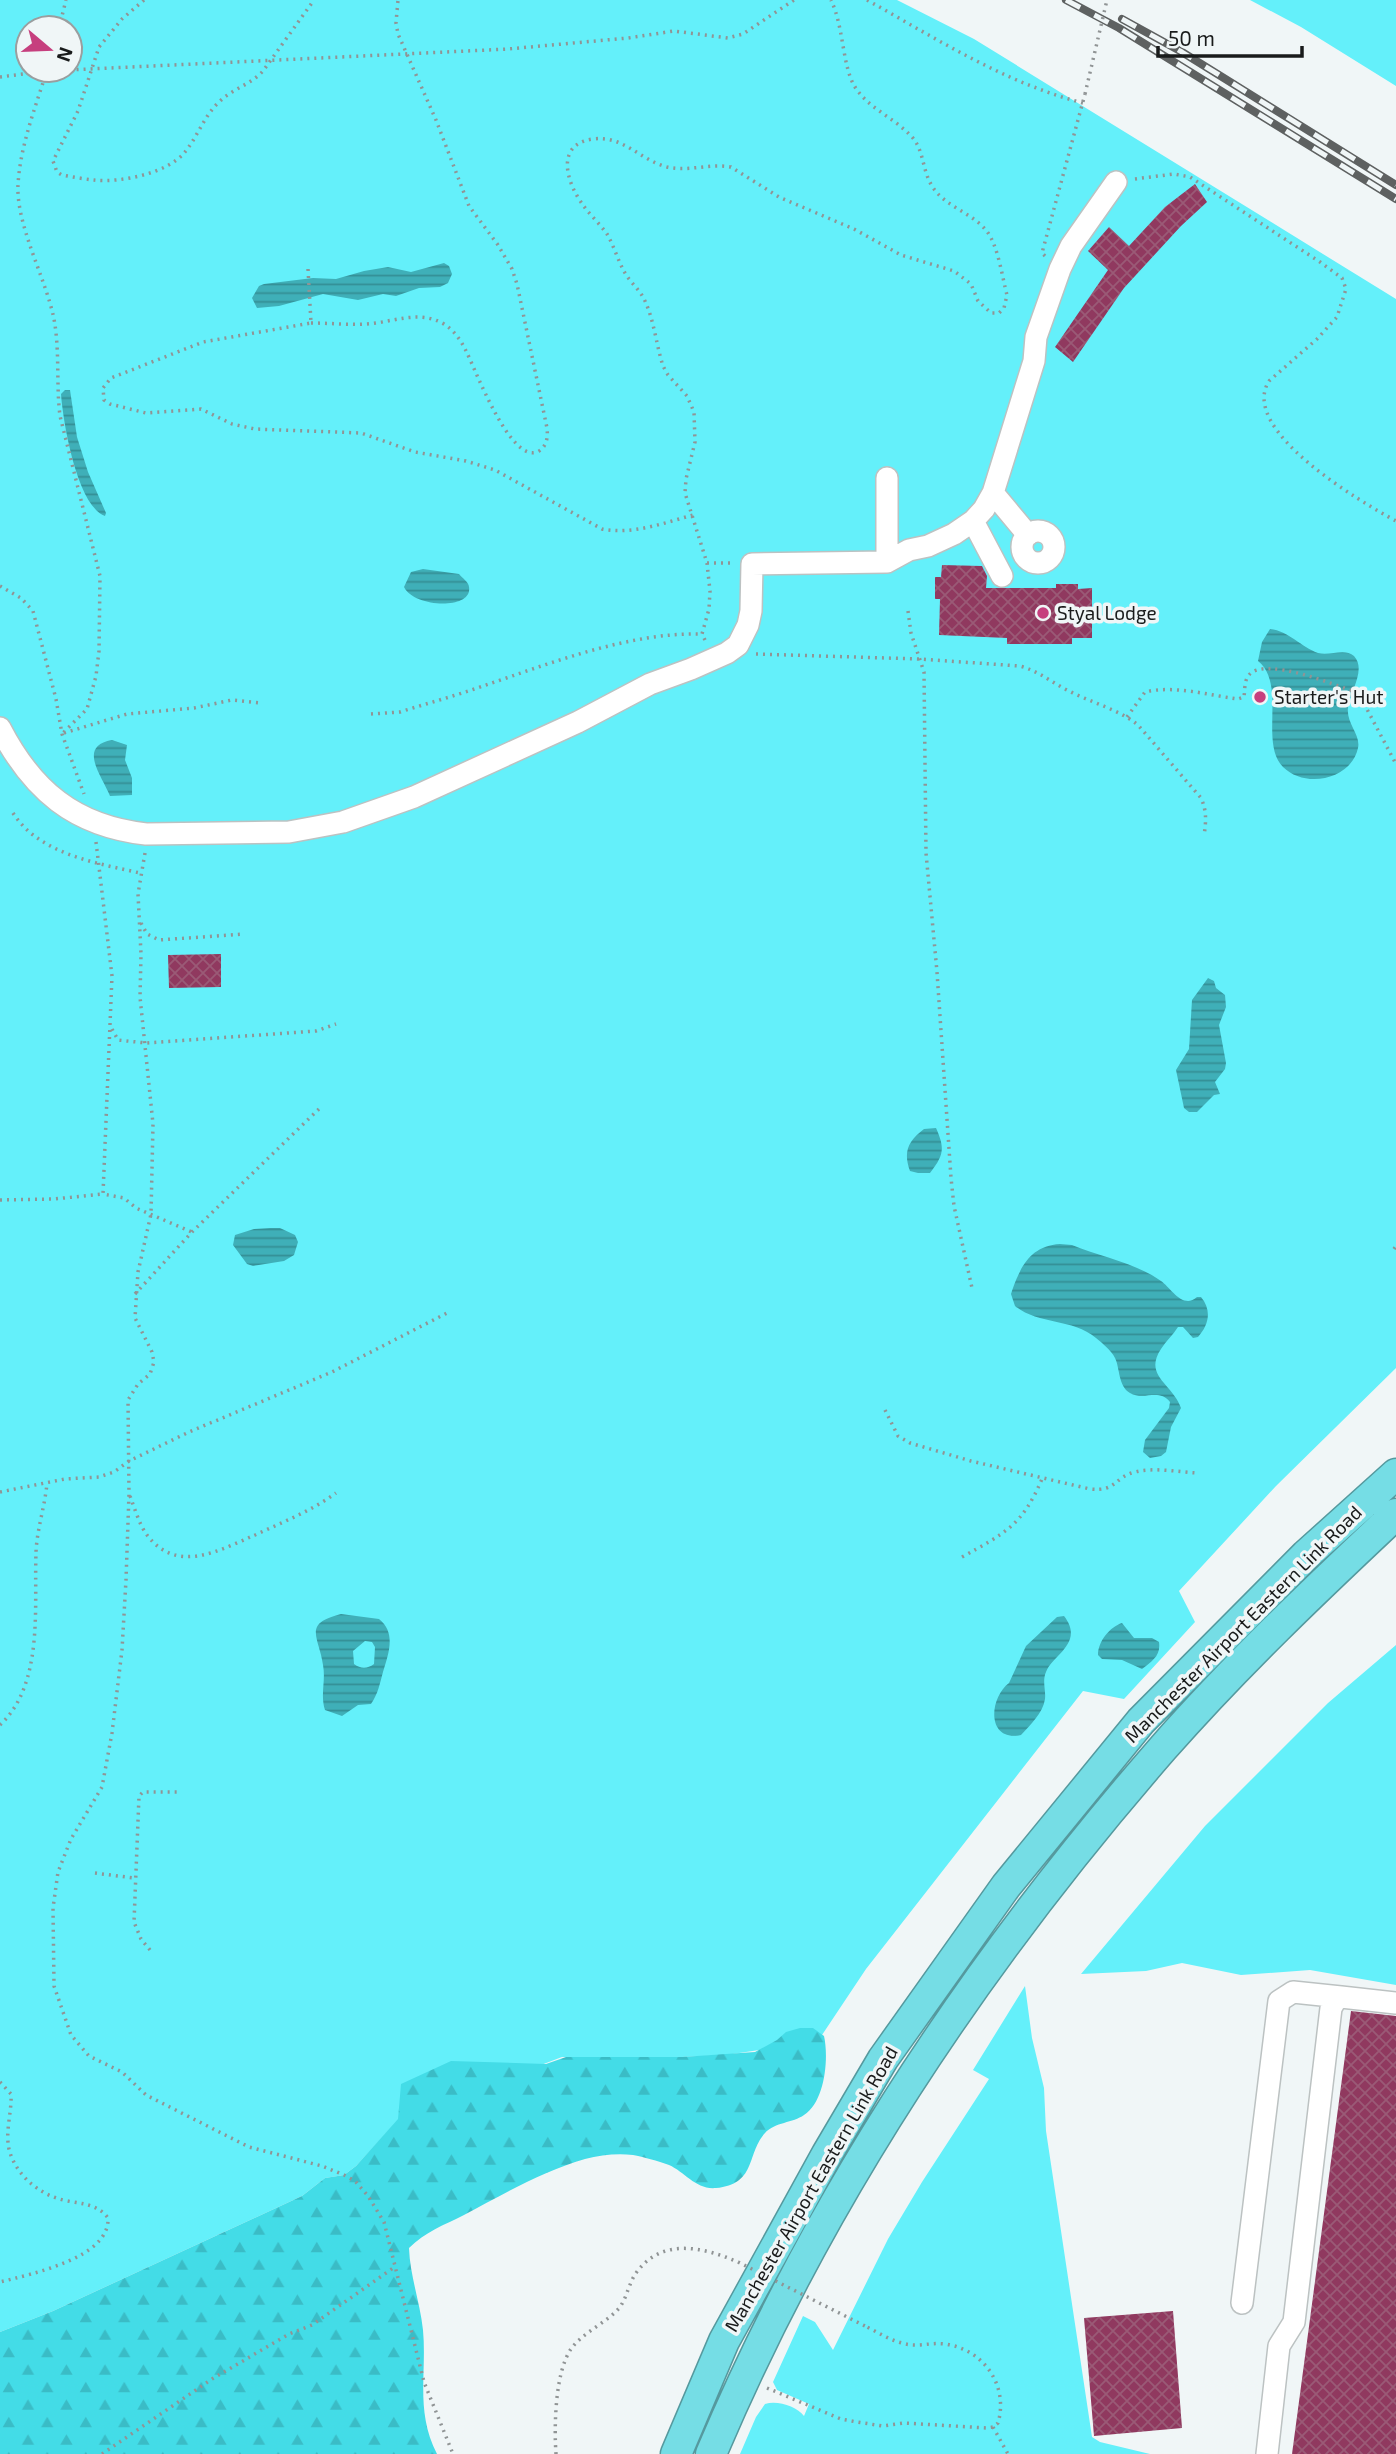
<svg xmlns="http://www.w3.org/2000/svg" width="1396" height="2454" font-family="'Exo 2',sans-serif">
<defs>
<pattern id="forest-firs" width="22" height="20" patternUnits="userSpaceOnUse" patternTransform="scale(1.75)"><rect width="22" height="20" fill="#43dce7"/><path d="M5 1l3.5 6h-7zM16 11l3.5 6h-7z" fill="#3abcc6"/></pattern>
<pattern id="water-rules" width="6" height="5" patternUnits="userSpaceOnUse" patternTransform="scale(1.75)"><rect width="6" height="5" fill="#3fafb8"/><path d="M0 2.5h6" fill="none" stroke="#348e95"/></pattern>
<pattern id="building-cross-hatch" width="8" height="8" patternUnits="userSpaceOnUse" patternTransform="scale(1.75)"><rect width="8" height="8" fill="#90395f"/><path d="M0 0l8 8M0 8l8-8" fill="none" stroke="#9a5a76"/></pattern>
</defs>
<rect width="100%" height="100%" fill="#f0f6f7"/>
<path fill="#64f0fa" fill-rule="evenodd" d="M0,0H897L974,39L1396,299V1368L1276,1486L1179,1591L1195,1622L1124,1699L1083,1691L866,1969L818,2041L726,2055L682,2057H562L399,2119L356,2166L344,2175L325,2178L302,2196L53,2311L0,2332ZM28,28H70V70H28Z
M1250,0H1396V86L1301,27Z
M1396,1645V1985L1310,1970L1241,1975L1182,1963L1146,1971L1081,1974L1205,1826L1328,1703Z
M1025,1986L1032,2038L1044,2088L1046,2131L1092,2437L1100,2442L1150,2454H740L756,2417L765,2404C778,2400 797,2407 804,2416L809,2404L777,2390L773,2382L803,2316L815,2322L833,2350L888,2239L922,2182L989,2079L973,2070Z"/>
<path fill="url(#forest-firs)" d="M800,2028H813L824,2036C829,2058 825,2102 804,2115C793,2123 775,2122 765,2133C746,2154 757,2184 716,2188C696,2190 685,2172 669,2165C658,2161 643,2157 633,2155C617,2153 601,2155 585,2159C543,2171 502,2195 464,2215C444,2225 425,2232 409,2248C410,2276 420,2302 423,2330C427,2374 415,2411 437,2454H0V2332L53,2311L302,2196L325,2178L344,2175L356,2166L398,2119L401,2084L451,2061L546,2064L566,2057H682L755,2052L777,2040L786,2032Z"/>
<path fill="url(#water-rules)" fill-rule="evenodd" d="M444,263L449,266L452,274L448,283L440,287L419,288L396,296L383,294L358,300L323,294L279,306L257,308L252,298L259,286L264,284L313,278L336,279L364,271L388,267L411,272Z
M65,390H70L77,437L88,472L106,513L105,516C77,506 63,422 61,394Z
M423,569L459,574C462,578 469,582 469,587C473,610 414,608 404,587L411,572Z
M1270,629C1289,631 1301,647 1318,653C1330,656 1345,648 1354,656C1367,670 1349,693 1348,708C1346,723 1361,735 1358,748C1351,780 1305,789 1283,767C1259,743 1287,684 1258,661L1262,642Z
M112,740L127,745L125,760L132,778V795L110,796C102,776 77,746 112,740Z
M1208,978L1214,981L1216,988L1225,995L1226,1007L1219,1025L1226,1063L1225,1069L1215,1082L1220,1094L1214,1095L1197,1112H1189L1184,1108L1176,1070L1189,1049L1192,1000Z
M936,1128C945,1148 944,1155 930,1173H918L910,1171C903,1152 908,1141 924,1129Z
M270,1228H280L295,1235L298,1242L294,1255L284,1261L253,1266L247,1264L233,1245L235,1235L254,1229Z
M1060,1244L1072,1245C1101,1257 1136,1263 1161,1281C1171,1288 1183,1310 1197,1297H1201C1212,1310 1209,1325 1198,1337L1193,1338L1183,1327H1178C1173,1335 1166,1341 1161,1349C1143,1376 1173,1384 1181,1408L1171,1427L1166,1452L1161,1456L1150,1458L1143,1452L1145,1440L1169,1408L1170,1402C1159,1388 1144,1401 1130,1393C1118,1386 1120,1368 1115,1358C1111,1350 1102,1343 1096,1338C1072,1318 1038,1325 1015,1306L1011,1294C1020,1267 1030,1246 1060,1244Z
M341,1614L379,1619C397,1633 388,1655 383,1672C380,1683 378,1694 371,1704L358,1705L342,1716L325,1710C320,1695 326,1681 323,1665C319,1636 302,1624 341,1614ZM365,1641L372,1642L375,1647L374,1664C367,1669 361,1669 354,1664L353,1651Z
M1064,1616C1085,1643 1052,1655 1046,1672C1042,1681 1046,1690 1045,1699C1043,1713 1030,1725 1021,1735C986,1742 989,1698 1009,1683L1026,1646L1057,1617Z
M1122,1623L1134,1638H1152L1159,1642C1161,1656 1152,1661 1142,1669L1122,1660L1102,1659L1098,1655C1098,1641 1110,1627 1122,1623Z"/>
<path fill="url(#building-cross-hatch)" d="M1195,184L1207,202L1181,226L1124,288L1073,362L1055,347L1108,270L1088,251L1109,227L1129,246L1165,207Z
M942,565L982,566L987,576L986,588H1056V584H1078V589L1092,588V638H1072V644H1007V638L939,635L940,599H935V577H941Z
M221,954V987L169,988L168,955Z
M1351,2011L1396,2016V2454H1292Z
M1173,2311L1182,2428L1094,2436L1084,2318Z"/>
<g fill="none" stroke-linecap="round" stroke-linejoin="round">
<defs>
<path id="minor" d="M887,478V562
M993,493L1028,535
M973,521L1002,576
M1022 547a16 16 0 1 1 32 0a16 16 0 1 1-32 0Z
M0,728C32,790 74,826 146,834L289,832L343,822L414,797L578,722L650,684L691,669L727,653L738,645L748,625L751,611L752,564L887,562L909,550L928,546L954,534L973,521L984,509L993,493L1034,361L1036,337L1060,269L1071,246L1116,182
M1242,2303L1279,2001L1293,1992L1341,1997
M1267,2454L1279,2346L1294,2322L1331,2008L1335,2001L1341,1997L1396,2003"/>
<path id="highway" d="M676,2454L724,2341L827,2154L883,2059L1006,1886L1141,1721L1306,1555L1396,1474
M711,2454C821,2194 978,1960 1163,1748C1236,1665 1316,1589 1396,1514"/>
</defs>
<use href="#minor" stroke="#bcc2c2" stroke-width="24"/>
<use href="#highway" stroke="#55999e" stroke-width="33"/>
<path stroke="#909495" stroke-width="3.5" stroke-dasharray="2 5" stroke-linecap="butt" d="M144,0L122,19L99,47L78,111L53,161L57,172L62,175C73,177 84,179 94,180C121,183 168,173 185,152C198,136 204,116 219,102C232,89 250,85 263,71L314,0
M867,0C937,39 1005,83 1083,103
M59,28L66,0
M47,70C36,106 20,146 18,185C16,225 46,279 54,319C60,352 56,384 60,416L100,576L99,651L96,676L87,709L62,734
M0,77L47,71L508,49L628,38L674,31L728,38L743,34L794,0
M1135,179L1174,174L1190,177L1320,262L1342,278L1346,289L1337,317L1317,339L1269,381C1238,430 1361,502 1396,521
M1045,256L1042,253L1085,94
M308,269L311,323L203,342L111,378L103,388L104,400L110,404L146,413L201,409L232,424L255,429L361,433L415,452L466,461L495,470L602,529C632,535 664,523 693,515
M311,323C329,323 347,325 365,324C392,323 418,309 444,324C455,331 462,342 467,353C476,371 512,467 539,451C547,446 548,437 547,428L517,284L512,269L498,245L469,206L436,120L398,34L396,23L398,0
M707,563H732
M0,586L21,598L33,611L56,699L62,734L84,794
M908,611L911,633L924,672L926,853L937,972L951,1178L954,1206L972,1288
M705,640L702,634L709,609L710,591L707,563L685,493L686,479L695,442L694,412L687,396L668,375L663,366C656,344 654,319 644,299C639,289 630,282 625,273C618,261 614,246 607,234C600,224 590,215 583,205C566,182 555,144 593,139C623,135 640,160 667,167C689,172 709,163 731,167L779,197L854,229L901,255L954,271L971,284L978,301L991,313H999L1004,308L1007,295C1002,277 998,243 985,229C970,212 944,206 932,186C922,170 924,150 912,137C895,118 869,109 855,87C842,66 844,27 831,0
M756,654L919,659L1020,666C1039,671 1052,683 1069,691C1092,703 1118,709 1138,725L1201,798C1207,811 1206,822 1204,836
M371,714L400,712C428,703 455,696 483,686C551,663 630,632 702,634
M1127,717L1145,692C1174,685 1208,695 1238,699L1244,697C1245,690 1244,681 1249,675C1265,656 1335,685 1355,692L1361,698L1396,764
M64,733L127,714L194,708L232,700L261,703
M13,813C39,854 96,863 140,873
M96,842L112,976L103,1194L124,1198L136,1208L192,1232
M145,853L138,894L141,954L140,997L153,1124L151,1214L138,1272L135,1318L152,1352L154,1362L150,1374L138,1384L128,1400L129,1494L126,1580L122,1650L112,1733L102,1787L71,1839L58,1872L53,1908L54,1986L71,2035L89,2056L122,2072L146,2095L249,2147L322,2166L344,2175L355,2181L368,2196L384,2222L424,2382L453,2454
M141,923L147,934L159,940L244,934
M112,1029L118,1040L146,1043L316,1031L336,1024
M0,1200L54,1199L103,1194
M1394,1249L1396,1246
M135,1294L192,1232L321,1107
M885,1410L898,1436L910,1443L971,1461L1090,1489C1117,1492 1114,1477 1135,1472C1154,1467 1178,1472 1197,1473
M0,1492L65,1479L99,1477L114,1472L129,1461L189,1432L332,1372L447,1313
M130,1496C135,1509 139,1524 147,1535C177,1575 220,1550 255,1535C283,1522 311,1511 336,1493
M962,1557C1005,1533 1022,1526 1042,1479
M0,1725C44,1684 34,1607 36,1552C37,1529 45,1506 47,1483
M95,1873L134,1878
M150,1950L141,1939L134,1922L139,1796L143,1792H181
M0,2082L11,2094C12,2112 5,2131 9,2149C15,2174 38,2194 63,2200C80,2204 97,2203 108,2218C110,2258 31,2274 0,2282
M767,2388L841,2419L857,2422L883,2426L904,2423L987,2428L993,2427L998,2423C1009,2385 983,2349 945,2344C930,2342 917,2348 902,2343C890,2340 879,2333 867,2327
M993,2427L1008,2454
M102,2454L212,2379L289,2334L312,2325L396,2266
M556,2454C554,2427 555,2372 571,2349C584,2331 607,2323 620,2307C627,2297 629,2283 636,2273C662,2237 703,2247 738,2262"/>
<use href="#minor" stroke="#fff" stroke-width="21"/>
<use href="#highway" stroke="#75dde5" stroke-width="30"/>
<defs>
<path id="rail" d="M1066,0L1119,28L1396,199
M1122,19L1182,52L1396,185"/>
</defs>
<use href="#rail" stroke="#5e6161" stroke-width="8"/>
<use href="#rail" stroke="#f0f6f7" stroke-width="5" stroke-dasharray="16" stroke-linecap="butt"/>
<path stroke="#909495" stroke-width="3.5" stroke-dasharray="2 5" stroke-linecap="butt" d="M1085,94L1107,0
M738,2262L867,2327"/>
</g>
<g fill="#c63f7e" stroke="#f0f6f7" stroke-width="2.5">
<circle cx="1043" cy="613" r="7"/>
<circle cx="1260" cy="697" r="7"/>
</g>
<g text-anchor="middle" stroke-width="7" stroke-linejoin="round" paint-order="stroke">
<g font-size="19" fill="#191b1b" stroke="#f0f6f7" text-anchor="start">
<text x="1057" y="620">Styal Lodge</text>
<text x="1274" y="704">Starter's Hut</text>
</g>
<g font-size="19" fill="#191b1b" stroke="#f0f6f7">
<text transform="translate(1243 1624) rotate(-45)" y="7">Manchester Airport Eastern Link Road</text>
<text transform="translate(811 2189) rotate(-60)" y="7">Manchester Airport Eastern Link Road</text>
</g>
</g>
<g transform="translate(49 49) rotate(109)"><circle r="33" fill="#f0f6f7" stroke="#9a9e9f" stroke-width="2"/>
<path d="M0-5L12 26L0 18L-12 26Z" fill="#c63f7e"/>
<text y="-10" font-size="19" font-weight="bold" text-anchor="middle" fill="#191b1b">N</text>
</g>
<path d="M1158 46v10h144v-10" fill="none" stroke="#191b1b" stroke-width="3.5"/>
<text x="1168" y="46" font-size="21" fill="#191b1b" stroke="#f0f6f7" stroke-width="5" paint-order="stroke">50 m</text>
</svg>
